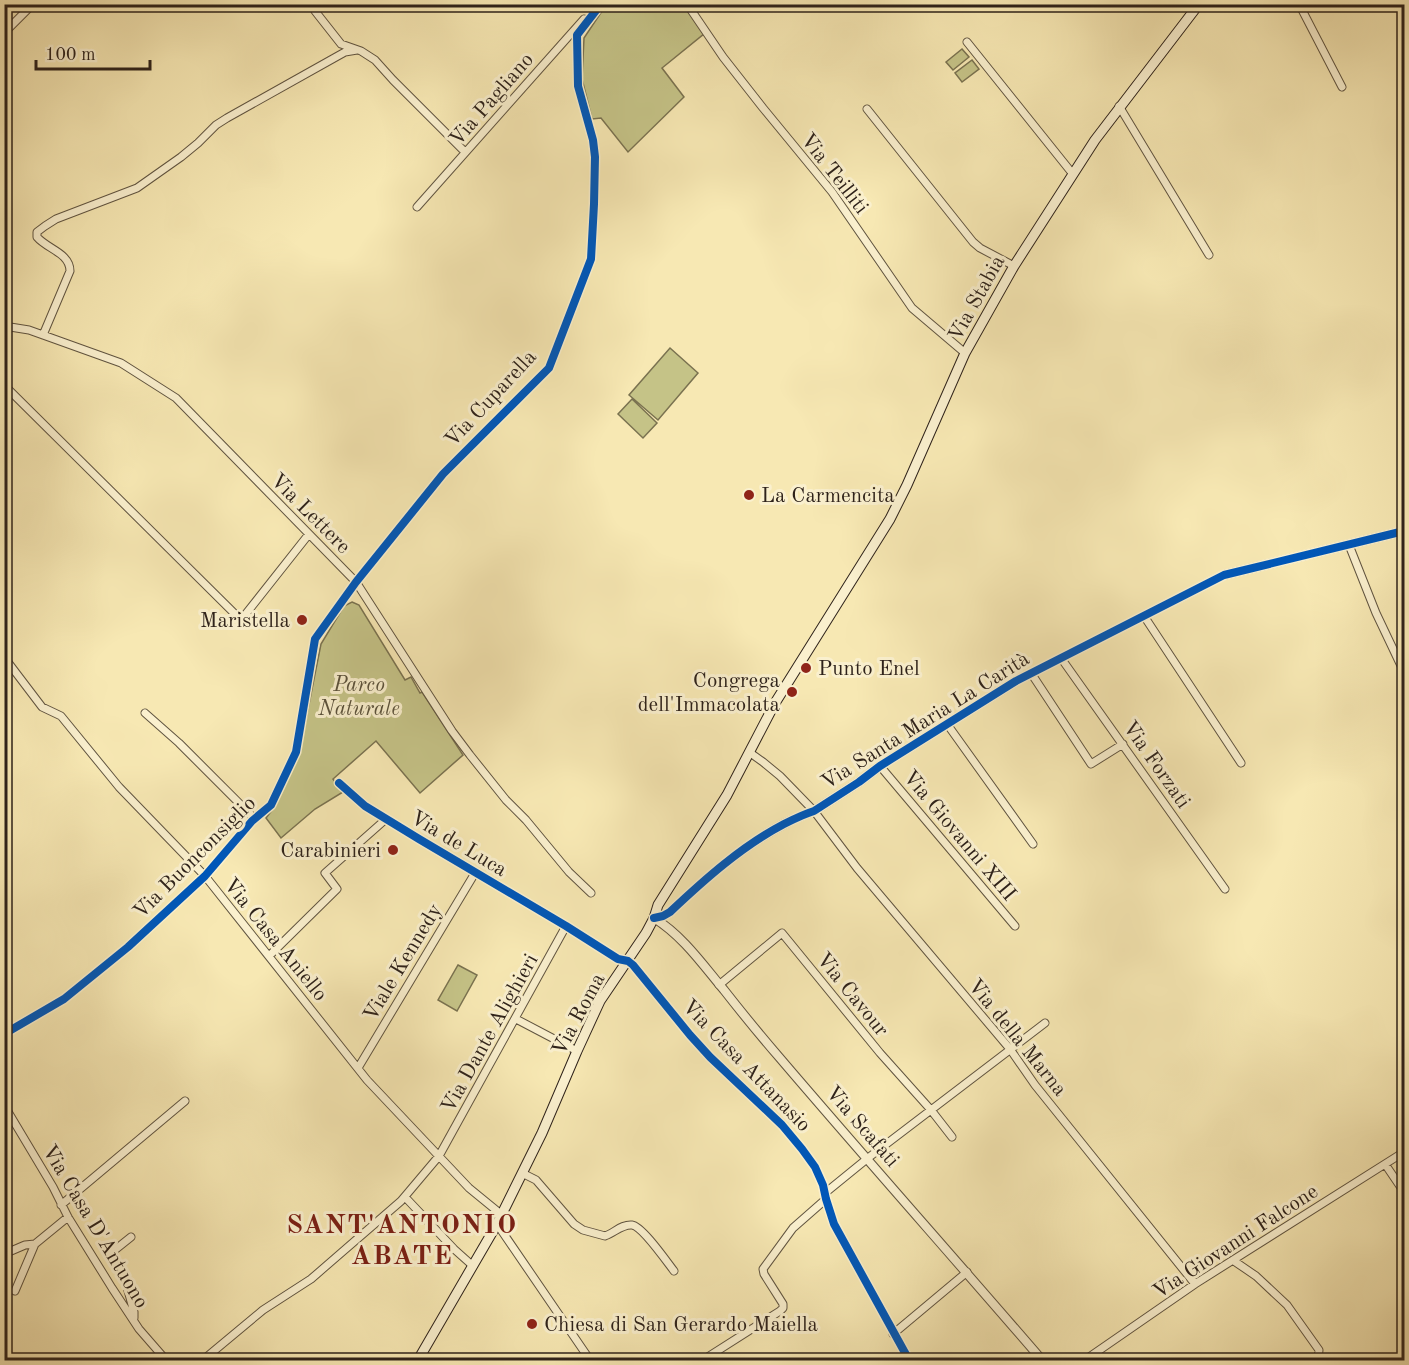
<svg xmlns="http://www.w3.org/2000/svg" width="1409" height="1365" font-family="'Old Standard TT',serif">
<rect width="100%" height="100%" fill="#f7e8b3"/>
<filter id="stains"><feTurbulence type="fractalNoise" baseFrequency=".00333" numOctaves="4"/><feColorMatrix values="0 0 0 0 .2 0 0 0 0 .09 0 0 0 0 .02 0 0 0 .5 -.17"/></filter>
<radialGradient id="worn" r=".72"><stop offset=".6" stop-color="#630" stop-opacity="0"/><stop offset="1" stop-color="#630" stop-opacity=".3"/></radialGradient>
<path fill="#c5c387" stroke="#7a7250" stroke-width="1.5" d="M606,5H684L705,33L662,68L684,97L628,152L601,118L592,119L582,79L584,38Z
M962,49L969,57L953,70L946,62Z
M972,60L979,69L962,82L955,73Z
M670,348L698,373L658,420L629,395Z
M632,399L657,423L643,438L618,414Z
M352,602L359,605L405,680L411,677L420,693L422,692L463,755L420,793L376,741L333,779L343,792L315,809L281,838L266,818L275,806L300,749L321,644L344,606Z
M458,965L477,975L457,1011L438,1000Z"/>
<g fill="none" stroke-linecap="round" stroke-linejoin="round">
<defs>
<path id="minor" d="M687,4L723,57L763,108L832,192L912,308L965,353
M1299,4L1342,87
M315,11L341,44L361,51L375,60L393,80L465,152
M4,33L33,4
M967,42L1072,173
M1119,106L1209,255
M867,109L973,242L980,248L1014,266
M417,207L584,19
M4,326L29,330L43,335L121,363L176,398L356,582L452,731L470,755L506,800L526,820L569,872L591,893
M43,335L70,271C70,253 47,249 37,237V232L45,226L56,219L137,188L181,157L198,143L216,125L227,118L336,57L345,52L357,50
M4,385L241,620L309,534
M1349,545L1376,613L1404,672
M1144,616L1241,763
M4,657L42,707L61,716L119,787L205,876L367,1080L469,1188L502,1215
M1061,658L1225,889
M1031,673L1091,764L1123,744
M145,713L179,743L255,819
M947,724L1033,844
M749,752L763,762L780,776L814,811L857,868L1010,1049L1035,1085L1195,1284
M880,766L1015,926
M339,783L365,806L419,839L566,926L618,959L628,961L633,965L690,1035L710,1057L782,1125L802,1149L815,1167L823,1185L826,1199L834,1224L909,1360
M269,956L337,889L325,873L386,819
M719,985L782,933L880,1053L931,1110L952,1137
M516,1019L577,1051
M4,1034L64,999L128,947L205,876L252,821L271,805L296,752L315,639L356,582L443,474L549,368L591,259L594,204L595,157L593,140L578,86L577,35L601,4
M358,1068L475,873
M4,1105L53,1187L68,1217L112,1288L139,1329L166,1360
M1385,1164L1404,1192
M522,1173L536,1180L574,1224L583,1230L605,1236C614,1233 622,1224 632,1225C642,1226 667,1262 674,1271
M825,1193L868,1158L1045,1023
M405,1197L454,1249L473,1266
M61,1205L185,1101
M497,1224L590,1360
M131,1237L111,1253L127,1279V1287L134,1312V1318
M4,1254L25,1245L35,1244
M1234,1261L1256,1276L1287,1305L1319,1350L1318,1360
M15,1291L35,1244L68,1217
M893,1334L967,1272
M203,1360L263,1310L311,1279L401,1201L439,1156L566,926
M703,1360L780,1311L783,1308V1304L764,1274L763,1269L793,1228L826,1199
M1085,1360L1195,1284L1404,1152"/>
<path id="tertiary" d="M654,918L663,916L670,912C705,879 742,846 784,824C794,819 804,814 814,811L859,782L880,766L1016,681L1224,575L1404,531
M654,918C683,936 703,965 724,990C742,1013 760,1035 779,1057C866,1159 955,1259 1042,1360"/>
<path id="secondary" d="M418,1360L497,1224L542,1133L577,1051L600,1001L646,933L654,918L658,905L727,795L775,703L890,519L907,485L965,353L1014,266L1095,140L1199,4"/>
</defs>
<use href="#minor" stroke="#605440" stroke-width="9"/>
<use href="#tertiary" stroke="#605440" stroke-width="10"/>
<use href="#secondary" stroke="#2e221a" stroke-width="11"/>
<use href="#minor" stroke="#faf0ce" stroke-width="7"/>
<use href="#tertiary" stroke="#faf0ce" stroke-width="8"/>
<use href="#secondary" stroke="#faf0ce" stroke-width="9"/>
<defs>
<path id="cycleway" d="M339,783L365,806L419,839L566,926L618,959L628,961L633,965L690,1035L710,1057L782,1125L802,1149L815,1167L823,1185L826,1199L834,1224L909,1360
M654,918L663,916L670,912C705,879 742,846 784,824C794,819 804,814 814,811L859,782L880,766L1016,681L1224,575L1404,531
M4,1034L64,999L128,947L205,876L252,821L271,805L296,752L315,639L356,582L443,474L549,368L591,259L594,204L595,157L593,140L578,86L577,35L601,4"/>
</defs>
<use href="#cycleway" stroke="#faf0ce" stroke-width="11"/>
<use href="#cycleway" stroke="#0057b8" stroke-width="8"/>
</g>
<g fill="#8f2418" stroke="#faf0ce" stroke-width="2">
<circle cx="749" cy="495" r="6"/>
<circle cx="302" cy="620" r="6"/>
<circle cx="806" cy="668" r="6"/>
<circle cx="792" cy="692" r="6"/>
<circle cx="393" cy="850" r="6"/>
<circle cx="532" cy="1324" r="6"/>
</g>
<g text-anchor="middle" stroke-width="6" stroke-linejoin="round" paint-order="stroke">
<g font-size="21" fill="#2e221a" stroke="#faf0ce">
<text transform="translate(491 99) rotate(-49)" y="7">Via Pagliano</text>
<text transform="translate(835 173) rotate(52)" y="7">Via Teilliti</text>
<text transform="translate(976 298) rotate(-61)" y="7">Via Stabia</text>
<text transform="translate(490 398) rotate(-47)" y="7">Via Cuparella</text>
<text transform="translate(311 513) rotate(45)" y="7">Via Lettere</text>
<text transform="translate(925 720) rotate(-32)" y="7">Via Santa Maria La Carità</text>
<text transform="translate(1157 764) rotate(55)" y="7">Via Forzati</text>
<text transform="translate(960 835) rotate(50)" y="7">Via Giovanni XIII</text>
<text transform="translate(459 843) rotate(31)" y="7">Via de Luca</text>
<text transform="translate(194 857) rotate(-45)" y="7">Via Buonconsiglio</text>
<text transform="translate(276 939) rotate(51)" y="7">Via Casa Aniello</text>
<text transform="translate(402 962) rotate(-59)" y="7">Viale Kennedy</text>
<text transform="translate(853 994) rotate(51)" y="7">Via Cavour</text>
<text transform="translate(578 1014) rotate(-62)" y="7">Via Roma</text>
<text transform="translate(489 1033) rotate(-61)" y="7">Via Dante Alighieri</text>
<text transform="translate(1018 1037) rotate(51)" y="7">Via della Marna</text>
<text transform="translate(747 1065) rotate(46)" y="7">Via Casa Attanasio</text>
<text transform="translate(863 1126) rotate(49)" y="7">Via Scafati</text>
<text transform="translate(96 1226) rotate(59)" y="7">Via Casa D'Antuono</text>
<text transform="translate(1235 1241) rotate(-33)" y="7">Via Giovanni Falcone</text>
</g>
<g font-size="21" fill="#2e221a" stroke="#faf0ce" text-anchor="start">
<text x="761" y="502">La Carmencita</text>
<text x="290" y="627" text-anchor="end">Maristella</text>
<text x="818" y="675">Punto Enel</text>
<text x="780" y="687" text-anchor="end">Congrega<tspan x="780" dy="24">dell'Immacolata</tspan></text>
<text x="381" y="857" text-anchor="end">Carabinieri</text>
<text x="544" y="1331">Chiesa di San Gerardo Maiella</text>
</g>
<g font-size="21" font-style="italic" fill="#5b523b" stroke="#faf0ce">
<text x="359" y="691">Parco<tspan x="359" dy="24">Naturale</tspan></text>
</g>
<g font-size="27" font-weight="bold" letter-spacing="1.5" fill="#7a1f14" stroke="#faf0ce">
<text x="402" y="1233">SANT'ANTONIO<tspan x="402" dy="31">ABATE</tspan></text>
</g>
</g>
<rect width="1409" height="1365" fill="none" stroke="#f7e8b3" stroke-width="24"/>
<rect x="6" y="6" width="1397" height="1353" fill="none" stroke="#2e221a" stroke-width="3"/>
<rect x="12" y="12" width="1385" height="1341" fill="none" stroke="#2e221a" stroke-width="1.5"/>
<path d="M36 60v9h114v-9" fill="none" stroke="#2e221a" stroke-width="3"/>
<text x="45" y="60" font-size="18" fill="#2e221a" stroke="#faf0ce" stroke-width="4.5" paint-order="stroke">100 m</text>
<rect width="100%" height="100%" filter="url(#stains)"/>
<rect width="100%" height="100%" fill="url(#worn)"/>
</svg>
